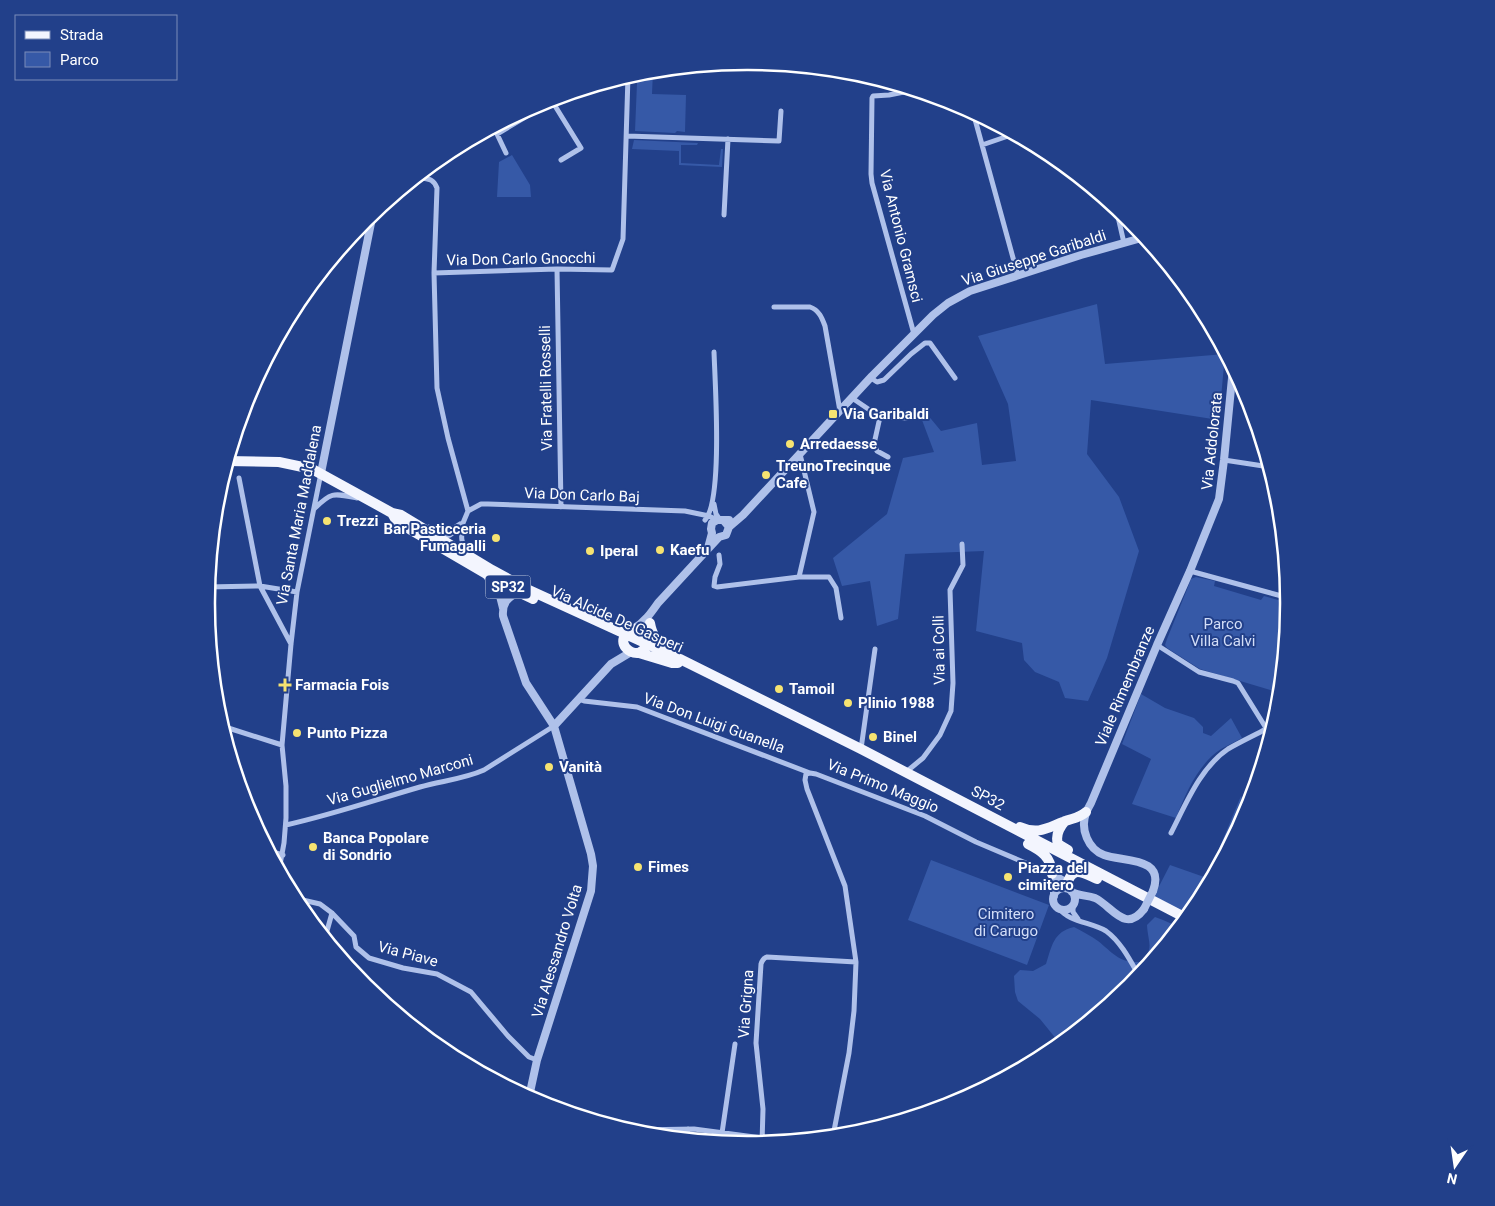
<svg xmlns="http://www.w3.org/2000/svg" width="1495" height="1206" font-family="Roboto,sans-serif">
<rect width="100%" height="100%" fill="#22408a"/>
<path fill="#3659a7" d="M653,71L652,94L686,95L685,132L677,131L675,133L635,131L637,83L634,81L635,74Z
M634,140L698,143L697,145H681V163L719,165L721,149H723L722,167L679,165V151L632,149Z
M512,155L530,185L531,197H497L499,162Z
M1097,304L1105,364L1225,354L1219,420L1091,400L1087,454L1119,497L1139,551L1107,658L1088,701L1065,698L1059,682L1035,672L1024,660L1022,643L976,631L984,551L905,554L898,619L877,626L870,581L842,586L833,558L887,514L903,458L934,452L922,420V408L941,431L977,423L982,465L1016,461L1008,404L978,336Z
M1196,577L1215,581L1214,586L1261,600L1264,596L1289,603L1280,693L1200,669L1167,648L1165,645L1167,639L1188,587L1191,579Z
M1141,694L1165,708L1194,718L1203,727V733L1211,736L1231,718L1242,738C1235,742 1228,745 1221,749C1198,764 1186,793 1176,818L1132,804L1151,759L1122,744Z
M1241,796L1247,812L1198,904L1189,915L1154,896L1170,865L1207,878Z
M931,860L1049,905L1027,965L908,920Z
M1155,917L1163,920L1179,927L1130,986L1062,1043L1057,1040L1040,1019L1018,1001L1015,992L1014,976L1020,970L1033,971L1046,964C1052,946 1053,932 1074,927C1082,931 1091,936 1098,941C1113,953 1119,963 1140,962C1155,948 1148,944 1147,925Z"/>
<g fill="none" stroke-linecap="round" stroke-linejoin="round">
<path stroke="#afc1ea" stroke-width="5" d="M552,101L581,148L561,160
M973,112L1018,276
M627,136L779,141L781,111
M982,145L1014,134
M506,153L497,134L559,97
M1116,208L1124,243
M724,215L728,139
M373,216L422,178C430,179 434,180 437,188L434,273L557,269L612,270L623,239L628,76
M557,269L561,507
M434,273L437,388L448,438L468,511L463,523L458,529L450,535L441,537
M774,307H810C819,310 822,318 825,326L840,411
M914,334L872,183L871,174L872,98L873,96L889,95L914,90
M871,378L877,382L884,380L911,354L925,343H930L955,378
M852,398L880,417L908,418
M880,417L874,444L877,451L888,457
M1224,460L1270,467
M239,478L260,586L291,644
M714,504L716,514L720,520
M314,509C331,492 333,493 357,498
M468,511L481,504H488L685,511L709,516L717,520
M705,520C723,501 715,382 714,352
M463,526C461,536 460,544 469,551
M429,527C441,532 449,532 460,524
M719,555L720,564L715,577L714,586L717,587L799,577L814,512L800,454
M1190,571L1289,598
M799,577H829L836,588L841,618
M207,587L260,586L297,592
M1157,645L1199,672L1233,681L1238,683L1271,736
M578,699L584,701L637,707L810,773
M222,726L282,745
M861,749L875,649
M906,772L923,758L940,735L951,711L953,683L950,590L963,565L962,544
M286,825C331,815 375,800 420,787C441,781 464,779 484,770L554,726
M1171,833C1186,804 1200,768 1228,749C1240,742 1253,736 1266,729
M269,851L283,855
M279,870L284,843L286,818V786L282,745L291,644L297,592L321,473
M294,898L320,904L332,913L354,936L356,947L369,958L403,968L437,974L471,992L508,1036L529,1057L537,1060
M1073,905V912L1078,919
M1060,909C1067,921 1093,923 1106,931C1121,942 1130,960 1139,976
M325,938L332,913
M529,1096L557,1104L618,1126L637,1130L694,1129L762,1138
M722,1133L735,1044
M833,1136L849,1053L854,1011L856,962L845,886L807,789L805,780L806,774L810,773L816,774L925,816L976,842L1052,874
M686,1139L688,1129
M762,1143L763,1109L756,1043L761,964C762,961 763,958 767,957L856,962"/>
<path stroke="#afc1ea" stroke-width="8" d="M321,473L373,213
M729,527L743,515L872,376L933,315L948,303L970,291L1081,255L1145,237
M708,548L712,533L711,529L712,523L717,520H729
M487,576L500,596L503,608
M519,592C507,597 502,604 503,616L526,683L554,726L591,854L593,866L591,891L537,1060L529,1097
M633,629C644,623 651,613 658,603L719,537L726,535L729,527L724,521
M554,726L611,664L631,652
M1052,874L1065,882L1067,888
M1052,874L1054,884V896
M1053 899a11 11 0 1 1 22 0a11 11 0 1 1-22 0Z
M1153,891C1166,856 1123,862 1104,855C1088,849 1080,829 1086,813C1087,810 1089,807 1091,803L1157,645L1190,571L1219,499L1224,460L1233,368
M1072,892C1079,896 1087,895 1095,898C1112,906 1125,934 1144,909"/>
<path stroke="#f3f5fe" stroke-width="10" d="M227,461L279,462L312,469L392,513L401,515L492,570L529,590L680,659L861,749L1186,918
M392,513L397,522L404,526L512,589L533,599
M650,623C652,635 657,642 668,649
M639,653L645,649L648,640C645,630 633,624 626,634C618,644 629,654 639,653L672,663H678
M1065,821C1059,828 1055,835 1058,844L1068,850
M1020,827C1038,835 1047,828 1063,822C1072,818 1078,819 1086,812
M1028,844C1042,851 1051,857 1052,874
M1067,884C1073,865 1083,873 1097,879"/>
<defs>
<path id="rail" d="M442,156L458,146"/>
</defs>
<use href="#rail" stroke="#fff" stroke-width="4"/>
<use href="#rail" stroke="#22408a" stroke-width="2" stroke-dasharray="5.5" stroke-linecap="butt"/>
<path stroke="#afc1ea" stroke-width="8" d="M1144,909L1153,891"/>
</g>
<g fill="#f6e371" stroke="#22408a" stroke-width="2">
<rect x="828" y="409" width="10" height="10" rx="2.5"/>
<circle cx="790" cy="444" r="5"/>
<circle cx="766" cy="475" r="5"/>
<circle cx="327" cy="521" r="5"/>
<circle cx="496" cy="538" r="5"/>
<circle cx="660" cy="550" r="5"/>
<circle cx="590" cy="551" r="5"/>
<path d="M282.5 677.5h5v5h5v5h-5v5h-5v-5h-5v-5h5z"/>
<circle cx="779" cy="689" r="5"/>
<circle cx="848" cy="703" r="5"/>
<circle cx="297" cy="733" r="5"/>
<circle cx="873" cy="737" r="5"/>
<circle cx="549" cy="767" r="5"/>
<circle cx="313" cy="847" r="5"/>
<circle cx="638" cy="867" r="5"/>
<circle cx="1008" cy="877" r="5"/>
</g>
<g text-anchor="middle" stroke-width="4" stroke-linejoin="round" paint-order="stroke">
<rect fill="#22408a" stroke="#bdc6dc" stroke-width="1" x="485.5" y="575.5" width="45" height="23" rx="4"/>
<g font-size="14" font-weight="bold" fill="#fff">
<text x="508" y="592">SP32</text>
</g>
<g font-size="15" fill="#fff" stroke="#22408a">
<text transform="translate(901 236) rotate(76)" y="5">Via Antonio Gramsci</text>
<text transform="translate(1034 258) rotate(-18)" y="5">Via Giuseppe Garibaldi</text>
<text transform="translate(521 259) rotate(-1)" y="5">Via Don Carlo Gnocchi</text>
<text transform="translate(546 388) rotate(-91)" y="5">Via Fratelli Rosselli</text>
<text transform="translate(1212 441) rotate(-84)" y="5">Via Addolorata</text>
<text transform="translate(582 495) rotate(2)" y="5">Via Don Carlo Baj</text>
<text transform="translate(299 515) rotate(-79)" y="5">Via Santa Maria Maddalena</text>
<text transform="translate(617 619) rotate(24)" y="5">Via Alcide De Gasperi</text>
<text transform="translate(939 650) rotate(-91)" y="5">Via ai Colli</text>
<text transform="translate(1125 686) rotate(-67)" y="5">Viale Rimembranze</text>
<text transform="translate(714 723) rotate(20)" y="5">Via Don Luigi Guanella</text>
<text transform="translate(400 780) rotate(-16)" y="5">Via Guglielmo Marconi</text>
<text transform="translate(883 786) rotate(22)" y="5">Via Primo Maggio</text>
<text transform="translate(988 798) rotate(28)" y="5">SP32</text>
<text transform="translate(557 951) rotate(-73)" y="5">Via Alessandro Volta</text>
<text transform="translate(408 954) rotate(15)" y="5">Via Piave</text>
<text transform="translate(746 1004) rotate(-86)" y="5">Via Grigna</text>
</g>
<g font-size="15" font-weight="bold" fill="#fff" stroke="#22408a" text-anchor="start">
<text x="843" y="419">Via Garibaldi</text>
<text x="800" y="449">Arredaesse</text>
<text x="776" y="471">TreunoTrecinque<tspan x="776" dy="17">Cafe</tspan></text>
<text x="337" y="526">Trezzi</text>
<text x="486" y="534" text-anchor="end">Bar Pasticceria<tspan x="486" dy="17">Fumagalli</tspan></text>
<text x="670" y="555">Kaefu</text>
<text x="600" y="556">Iperal</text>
<text x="295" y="690">Farmacia Fois</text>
<text x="789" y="694">Tamoil</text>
<text x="858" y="708">Plinio 1988</text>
<text x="307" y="738">Punto Pizza</text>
<text x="883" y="742">Binel</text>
<text x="559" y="772">Vanità</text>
<text x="323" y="843">Banca Popolare<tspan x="323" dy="17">di Sondrio</tspan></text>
<text x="648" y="872">Fimes</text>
<text x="1018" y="873">Piazza del<tspan x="1018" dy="17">cimitero</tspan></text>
</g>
<g font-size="15" fill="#d3def8" stroke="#22408a">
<text x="1223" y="629">Parco<tspan x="1223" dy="17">Villa Calvi</tspan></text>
<text x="1006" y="919">Cimitero<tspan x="1006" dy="17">di Carugo</tspan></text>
</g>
</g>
<path d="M0 0H1495V1206H0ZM747 70H748A532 532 0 0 1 1280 602V604A532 532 0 0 1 748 1136H747A532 532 0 0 1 215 604V602A532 532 0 0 1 747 70Z" fill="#22408a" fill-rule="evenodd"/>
<path fill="none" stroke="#fff" stroke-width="2.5" d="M747 70H748A532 532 0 0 1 1280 602V604A532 532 0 0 1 748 1136H747A532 532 0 0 1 215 604V602A532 532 0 0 1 747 70Z"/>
<rect x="15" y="15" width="162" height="65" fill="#22408a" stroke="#7a8cb9"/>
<rect x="25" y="31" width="25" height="8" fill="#f3f5fe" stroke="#7a8cb9"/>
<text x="60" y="40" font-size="15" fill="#ffffff">Strada</text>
<rect x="25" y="52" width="25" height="15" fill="#3659a7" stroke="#7a8cb9"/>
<text x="60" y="65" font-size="15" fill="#ffffff">Parco</text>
<g transform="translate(1455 1166) rotate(193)" stroke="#22408a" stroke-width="4" paint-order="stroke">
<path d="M0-4L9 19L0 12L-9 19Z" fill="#ffffff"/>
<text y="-8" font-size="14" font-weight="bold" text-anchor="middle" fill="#ffffff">N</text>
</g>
</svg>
